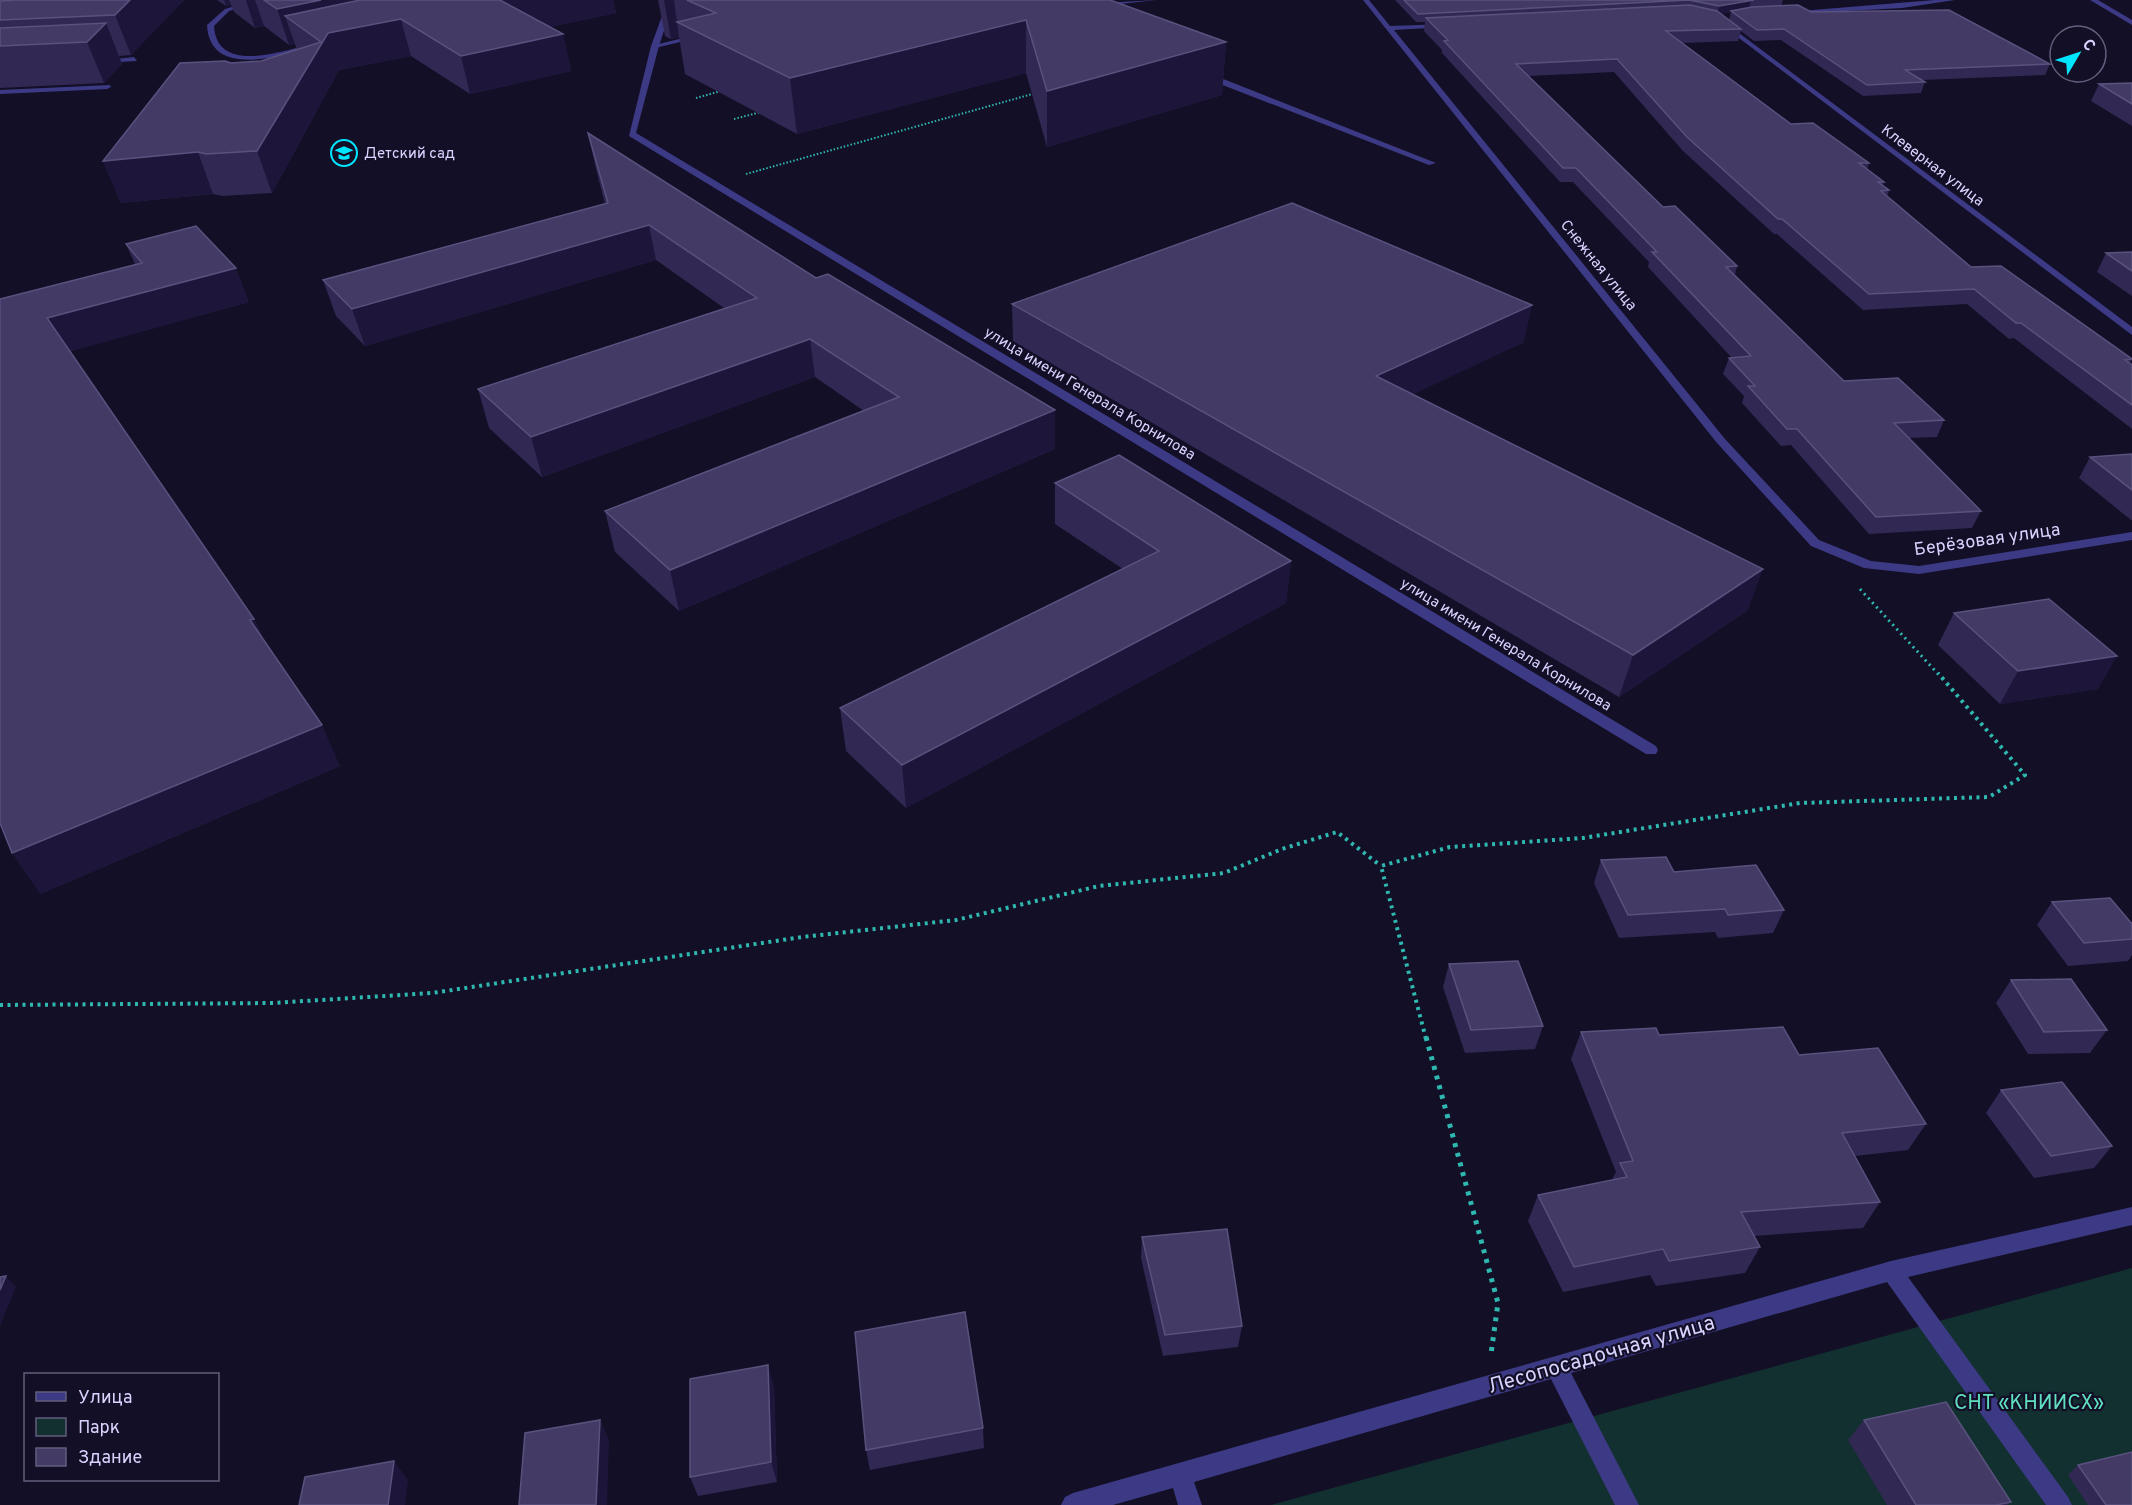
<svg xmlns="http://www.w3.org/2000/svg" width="2132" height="1505" font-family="Overpass,sans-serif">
<rect width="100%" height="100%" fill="#130f26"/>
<path fill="#12302f" d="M2132,1268V1505H1271Z"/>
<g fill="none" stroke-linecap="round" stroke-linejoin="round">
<path stroke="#2fb8b0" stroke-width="2" stroke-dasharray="1.5 2" stroke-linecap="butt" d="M696,98L721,91
M734,119L761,112
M746,174L1036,93"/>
<path stroke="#2fb8b0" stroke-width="3" stroke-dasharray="2 4" stroke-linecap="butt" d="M1860,589L1939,675"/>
<path stroke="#2fb8b0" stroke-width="4" stroke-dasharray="3 4.5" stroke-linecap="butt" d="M0,1005L273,1003L432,993L802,937L956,920L1099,886L1224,873L1282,849L1337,832L1381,866
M1426,1039L1381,866L1450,847L1583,838L1800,803L1989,797L2025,775L1938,673"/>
<path stroke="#2fb8b0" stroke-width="5" stroke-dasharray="4 6" stroke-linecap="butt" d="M1426,1037L1498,1303L1491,1354"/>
<path fill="#3d3a85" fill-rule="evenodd" d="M256,0H267L229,11L214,26C217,76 285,50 316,43L319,47C284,54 210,81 207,25L225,9Z
M1064,0H1073L1084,4L1157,0L1083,8Z
M699,34L701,37L655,48L651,46Z
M134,57L137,61L102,63L98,61Z
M1202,73H1208L1436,163L1429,165L1202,77Z
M110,85L111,87L107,89L0,94V90Z"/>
<path fill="#3d3a85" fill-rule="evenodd" d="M668,0H674L659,46L636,133L1656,746L1658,750L1656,754H1646L629,136L651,46Z
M1363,0H1369L1390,26L1448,24L1446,27L1394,30L1725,439L1819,540L1871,561L1919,566L2132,532V540L1919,574L1864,568L1811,546L1717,443Z
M1935,0H1955L1902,8L1791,14L1788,12Z
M2090,0H2098L2132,20V25Z
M1723,24H1727L2132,327V335L1723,26Z
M2132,1207V1225L1908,1277L2068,1497L2072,1505H2046L1887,1282L1571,1373L1639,1505H1615L1551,1379L1194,1482L1202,1505H1178L1173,1488L1113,1505H1061L1065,1497L1073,1493L1891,1261Z"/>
</g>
<path fill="#312854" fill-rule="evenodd" d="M0,0H184L131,55L119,56L122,64L104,83L0,88Z
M217,0H613L616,13L550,27L563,34L571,71L470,94L411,56L339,70L272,193L222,196L213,194L121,203L103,161L231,63L261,61L297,50L295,44L289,45L264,26L255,28L234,12L231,5L226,6Z
M658,0H1110L1226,42L1222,95L1047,147L1026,73L797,134L685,74L679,37L671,39L665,36Z
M1395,0H1783L1781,6L2050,64L2045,75L1922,80L1925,82L1921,93L1863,96L1781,40L1754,41L1741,31L1738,41L1682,43L1791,124L1869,163L1867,169L1884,182L1883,186L1889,190L1887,196L1971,267L2132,359L2130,363L2132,365V429L2014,338L2009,339L1967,304L1863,310L1777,234H1774L1683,151L1614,72L1529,76L1663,207L1737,266L1735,275L1844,381L1944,420L1937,437L1909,438L1981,511L1972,528L1869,534L1791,445L1781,446L1742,403L1744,396L1723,374L1729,358L1731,357L1648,267L1649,262L1573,182H1560L1442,53V50L1424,31L1425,22H1416ZM1731,12L1729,20L1721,14Z
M2132,83V126L2091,101L2099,84Z
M588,133L1055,449L679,611L615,552L605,511L864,411L815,377L542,477L489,428L478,389L724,308L656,260L365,346L336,316L323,280L605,204L595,165Z
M126,244L249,302L70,351L254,619L263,638L340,766L40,894L0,299L135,264Z
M2132,252V296L2097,272L2106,253Z
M1012,304L1524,342L1412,394L1748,610L1619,697L1013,341Z
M2132,454V520H2131L2079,478L2090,457Z
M1055,483L1291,561L1286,603L906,808L846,751L840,708L1123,569L1055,524Z
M1954,613L2098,689L2000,704L1938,645Z
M1601,860L1674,872L1784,910L1773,933L1718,938L1715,932L1619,938L1594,883Z
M2052,902L2132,939V955L2128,961L2068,966L2037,925Z
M1449,964L1543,1026L1535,1049L1465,1053L1443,987Z
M2011,980L2107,1030L2090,1053L2028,1054L1996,1003Z
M1581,1032L1659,1035L1799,1055L1926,1124L1908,1150L1855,1156L1880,1202L1863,1228L1754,1236L1760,1247L1745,1273L1656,1286L1650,1275L1563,1292L1528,1221L1538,1195L1612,1180L1616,1172L1571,1059Z
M2001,1090L2112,1146L2094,1168L2034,1178L1986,1113Z
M1142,1237L1242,1326L1238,1347L1163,1356L1141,1258Z
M774,1386L777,1482L698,1496L690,1477Z
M1864,1420L2011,1502L2007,1505H1887L1848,1440Z
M983,1428L984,1448L870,1470L866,1450Z
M2078,1465L2132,1505H2088L2068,1475Z"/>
<path fill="#1d163a" d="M130,0H184L131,55L115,15Z
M224,0H229L231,5L226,6Z
M246,0H255L264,26L255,28Z
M321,0H613L616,13L509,36L465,6L401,20L411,56L339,70L272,193L257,151L326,37L285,16L295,44L289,45L277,9Z
M664,0H674L679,37L671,39Z
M1751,0L1749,9L1731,11V12L1717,15L1719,6Z
M1026,20V73L797,134L790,78Z
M106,23L122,64L104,83L87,42Z
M563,34L571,71L470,94L461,56Z
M1226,42L1222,95L1047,147V91Z
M198,152L213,194L121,203L103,161Z
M649,225L656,260L365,346L352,309Z
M236,268L249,302L64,353L47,318Z
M1532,305L1524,342L1370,415L1376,376Z
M810,339L815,377L542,477L531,437Z
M1055,410V449L679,611L670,570Z
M1291,561L1286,603L906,808L902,765Z
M1763,569L1748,610L1619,697L1633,655Z
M254,619L272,659L250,620Z
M2117,656L2098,689L2000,704L2018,671Z
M322,725L340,766L40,894L12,853Z
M6,1276L16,1287L0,1326V1290Z
M768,1365L774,1386L777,1482L771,1462Z
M600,1420L609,1440L607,1505H596Z
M394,1461L408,1480L405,1505H388Z"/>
<path fill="#433a66" stroke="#5a527e" stroke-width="1.5" d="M14,0H130L115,15L0,20V1Z
M264,0H321L277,9Z
M360,0H500L563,34L461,56L401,19L328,33L257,151L206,154L198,152L103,161L180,63L225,61L231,63L261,61L321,42L285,16Z
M687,0H1110L1226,42L1047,91L1026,20L790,78L677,22L716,13Z
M1404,0H1754L1719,6L1689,0L1418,14Z
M1690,5L1717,11L1741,29L1666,31L1791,124L1813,123L1869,163H1859L1884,182H1878L1889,190L1881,191L1971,267L2001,266L2132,359L2125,360L2132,365V405L2021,323H2016L1974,289L1869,294L1782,219H1778L1687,137L1617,59L1516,64L1663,207L1675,206L1737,266L1726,267L1844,381L1898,378L1944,420L1894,423L1981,511L1876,517L1797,429H1787L1748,386H1755L1729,358L1751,356L1652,252H1657L1576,168H1563L1444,41L1448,40L1426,18Z
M1798,5L1811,12L1949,10L2050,64L1905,70L1925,82L1867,85L1784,29L1757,30L1731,11L1752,7Z
M106,23L87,42L0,46V28Z
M2132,83V104L2099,84Z
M588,133L816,278L828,274L1055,410L670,570L605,511L899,397L810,339L531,437L478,389L757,298L649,225L352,309L323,280L608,203Z
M1292,203L1532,305L1376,376L1763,569L1633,655L1012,304Z
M196,226L236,268L47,318L254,619L250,620L322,725L12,853L0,823V299L142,263L126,244Z
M2132,252V271L2106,253Z
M2132,454V490L2090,457Z
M1119,455L1291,561L902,765L840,708L1159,551L1055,483Z
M2049,599L2117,656L2018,671L1954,613Z
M1666,857L1674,872L1756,865L1784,910L1728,915L1725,909L1628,915L1601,860Z
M2110,898L2132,924V939L2084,943L2052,902Z
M1518,961L1543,1026L1471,1030L1449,964Z
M2071,979L2107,1030L2044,1032L2011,980Z
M1783,1027L1799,1055L1878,1048L1926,1124L1842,1133L1880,1202L1741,1212L1760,1247L1669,1261L1663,1249L1574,1267L1538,1195L1627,1177L1620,1163L1633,1161L1581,1032L1656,1028L1659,1035Z
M2062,1082L2112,1146L2051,1156L2001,1090Z
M1227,1229L1242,1326L1165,1335L1142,1237Z
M6,1276L0,1290V1277Z
M965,1312L983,1428L866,1450L855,1332Z
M768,1365L771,1462L690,1477V1379Z
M1946,1402L2011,1502L1996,1505H1916L1864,1420Z
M600,1420L596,1505H519L525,1433Z
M2132,1452V1505H2106L2078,1465Z
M394,1461L388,1505H299L305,1477Z"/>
<defs>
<symbol id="school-ring" viewBox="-11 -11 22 22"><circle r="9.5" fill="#130f26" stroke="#00e5ff" stroke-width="1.5"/><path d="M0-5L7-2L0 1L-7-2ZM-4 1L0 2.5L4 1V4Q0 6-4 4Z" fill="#00e5ff"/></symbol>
</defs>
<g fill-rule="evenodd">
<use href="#school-ring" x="329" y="138" width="30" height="30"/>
</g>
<g text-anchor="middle" stroke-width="4.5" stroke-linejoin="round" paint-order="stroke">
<g font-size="15" fill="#d9d4ff" stroke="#130f26" text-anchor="start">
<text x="364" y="158">Детский сад</text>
</g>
<g font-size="15" fill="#d9d4ff" stroke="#130f26">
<text transform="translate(1933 165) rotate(37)" y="5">Клеверная улица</text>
<text transform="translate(1599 265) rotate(51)" y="5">Снежная улица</text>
<text transform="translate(1090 393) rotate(31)" y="5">улица имени Генерала Корнилова</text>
<text transform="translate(1506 644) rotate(31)" y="5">улица имени Генерала Корнилова</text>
</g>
<g font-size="18" fill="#d9d4ff" stroke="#130f26">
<text transform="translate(1987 539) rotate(-8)" y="6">Берёзовая улица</text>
</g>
<g font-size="21" fill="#d9d4ff" stroke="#130f26">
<text transform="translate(1601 1354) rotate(-16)" y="7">Лесопосадочная улица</text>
</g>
<g font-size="21" fill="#5fe0c0" stroke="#130f26">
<text x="2029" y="1409">СНТ «КНИИСХ»</text>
</g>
</g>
<rect x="24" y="1373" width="195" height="108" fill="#130f26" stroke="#625e7d" stroke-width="1.5"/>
<rect x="36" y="1392" width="30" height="9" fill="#3d3a85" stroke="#625e7d" stroke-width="1.5"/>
<text x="78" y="1403" font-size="18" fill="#d9d4ff">Улица</text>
<rect x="36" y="1418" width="30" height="18" fill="#12302f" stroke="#625e7d" stroke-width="1.5"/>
<text x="78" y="1433" font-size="18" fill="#d9d4ff">Парк</text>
<rect x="36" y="1448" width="30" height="18" fill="#433a66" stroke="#625e7d" stroke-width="1.5"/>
<text x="78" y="1463" font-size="18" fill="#d9d4ff">Здание</text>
<g transform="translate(2078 54) rotate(51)"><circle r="28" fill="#130f26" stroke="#625e7d" stroke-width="1.5"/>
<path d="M0-4.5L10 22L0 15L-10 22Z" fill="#00e5ff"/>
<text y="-9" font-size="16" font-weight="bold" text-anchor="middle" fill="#d9d4ff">С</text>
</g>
</svg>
